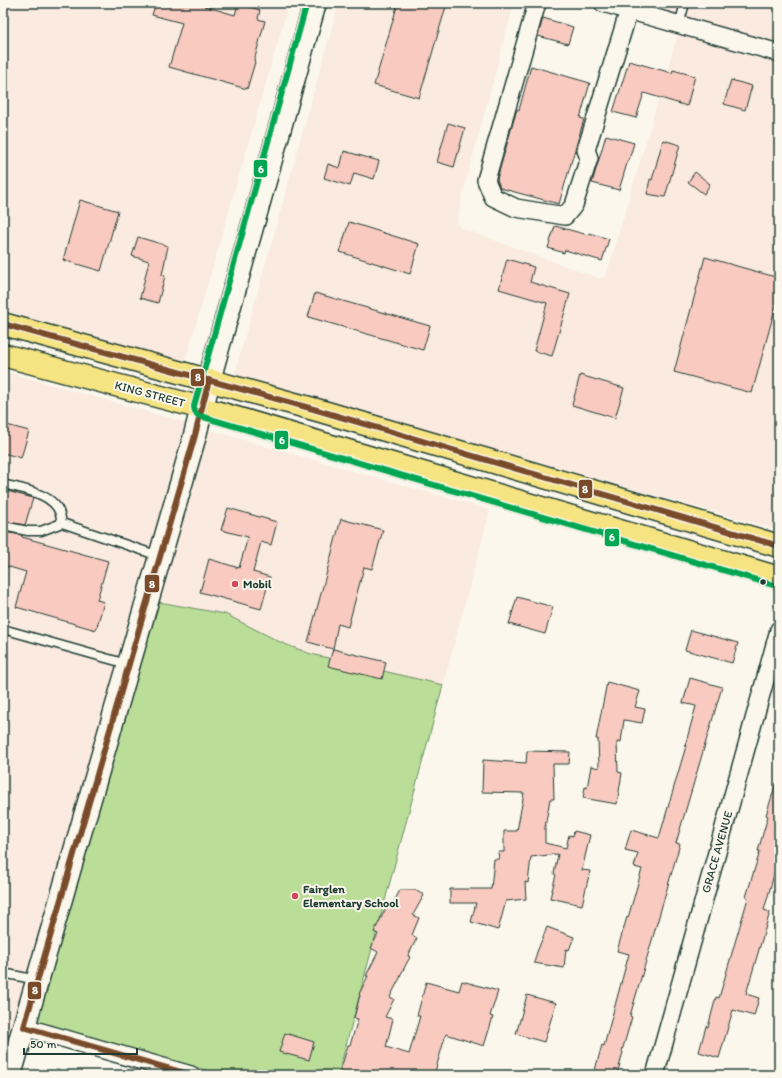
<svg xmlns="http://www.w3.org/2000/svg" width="782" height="1078" font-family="Itim,sans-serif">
<rect width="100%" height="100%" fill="#fbf7ec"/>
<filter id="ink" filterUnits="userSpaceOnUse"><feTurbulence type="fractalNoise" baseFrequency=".025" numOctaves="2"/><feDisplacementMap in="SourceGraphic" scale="8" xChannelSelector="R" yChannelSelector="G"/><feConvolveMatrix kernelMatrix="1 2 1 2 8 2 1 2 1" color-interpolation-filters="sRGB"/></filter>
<g filter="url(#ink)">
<path fill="#faeadf" d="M3,3H289L185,362L3,310Z
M339,3H514L462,196L457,223L459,227L461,228L598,278H602L607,273L678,34L779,62V530L234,376Z
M635,3H779V44Z
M3,371L190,424L3,1061Z
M209,430L490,510L443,685L311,654L282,643L225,614L159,602Z"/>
<path fill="#bade98" stroke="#6c8e66" d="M159,602L225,614L282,643L311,654L443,685L338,1075H223L34,1021L55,947Z"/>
<path fill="#f9cac0" stroke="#1f3d34" d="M156,3H205L204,6L235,15L238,4L260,10L258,19L265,21L254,61L255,62L247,89L169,67L182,23L152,15Z
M398,3H447L419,98L374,85Z
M543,18L573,27L568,44L538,36Z
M629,61L672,73L673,70L695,76L687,106L644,93L636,118L613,112Z
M531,66L590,83L580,118L584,119L559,204L500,188L497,179L517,109L519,110Z
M731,80L752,86L745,110L724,104Z
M448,123L465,128L454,167L437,162Z
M606,135L634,143L629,160H628L619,190L592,183Z
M663,140L680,145L665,197L647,194L650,179L652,180Z
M344,151L379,161L374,179L354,173L350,186L324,178L328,164L340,168Z
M695,172L710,184L704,194L688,182Z
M80,200L118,211L101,271L63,260Z
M349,222L419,244L410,274L340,252Z
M555,226L588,235L589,233L609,239L602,261L565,250L564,253L548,248Z
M138,237L168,246L162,275L165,276L158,303L140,298L149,261L132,256Z
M705,257L779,278V294L752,393L674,372Z
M507,259L534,267L530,282L570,294L552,356L534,351L547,303L499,289Z
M315,293L430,326L423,350L308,317Z
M580,375L624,388L615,418L572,405Z
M3,424L29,431L21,458L3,453Z
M3,490L33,498L25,525L3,521Z
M228,508L277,522L271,545L261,542L253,572L270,577L261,609L200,592L209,559L239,568L248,537L221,530Z
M341,519L383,530L372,569L364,567L348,627L338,624L333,649L308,642Z
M3,532L22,535V537L108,561L97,600L104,602L96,630L16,607L26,572L3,565Z
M517,597L553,607L545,634L509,624Z
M691,630L738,643L732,663L685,650Z
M333,649L386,662L382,679L328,666Z
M690,678L722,687L676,843L680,844L630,1016L632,1017L622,1051L623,1052L617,1075H613L595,1070L602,1045L604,1046L629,954L617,951L627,917L628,918L642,869L634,867L638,853L625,850L631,830L659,838L686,746H685L696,706L683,703Z
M607,682L640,691L635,707L645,709L642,723L624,720L621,742H617L618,772L622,773L617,804L583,798L585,787L587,788L591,766L599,768L598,739H596Z
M527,751L570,752L569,764H553L554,799H550L545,827V843L566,848L569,835L573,836L574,831L590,835L582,870L590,871L582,905L550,898L556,875L554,874L558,854L531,857L528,883L525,882L526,899L506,901L498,930L471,922L476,903H450V889H491L494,859H499L498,852H504V831H517L524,793L482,792L483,760L526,763Z
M776,783H779V857L764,910L770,912L746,994L759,998L754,1016L733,1010L719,1058L699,1052L706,1026L708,1027L716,997L719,998L736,939L748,898L746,897L760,851H758L768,816L766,815Z
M400,890H415L424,895L413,915L419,918L412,935L417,938L408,956L410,957L400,976H401L390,997L394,999L385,1017L393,1019L386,1047L409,1054L420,1016H417L426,982L459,991L462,981L498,991L490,1016L493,1017L484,1046L446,1034L434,1075H339L348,1045H350L358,1019L354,1018L360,995L359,994L368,976H366L378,952L371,948L378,934L374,932L388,904L392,906Z
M547,927L574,937L569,950L566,949L564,968L534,963L537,952Z
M527,995L556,1003L544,1042L516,1034Z
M285,1033L314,1042L309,1060L279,1052Z"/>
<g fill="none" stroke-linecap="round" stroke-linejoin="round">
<defs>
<path id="lane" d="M679,25L685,3
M3,484C21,489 54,493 60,514C61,517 61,520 62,523
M3,526L28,531H41L62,523L159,556
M3,629L127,664
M3,973L37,980"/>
<path id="street" d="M537,3L486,180L493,197L516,208L565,216L574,205L589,158L586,150L629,10
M603,3L779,53
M24,1027L191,1075
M655,1075L779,630"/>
<path id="secondary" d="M10,1075L194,439L209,380L315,3"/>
<path id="primary" d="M3,324L317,410L779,546
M3,355L202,408L779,578"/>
</defs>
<use href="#lane" stroke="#1f3d34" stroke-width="11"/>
<use href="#street" stroke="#1f3d34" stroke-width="20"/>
<use href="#secondary" stroke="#1f3d34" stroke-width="25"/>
<use href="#primary" stroke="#1f3d34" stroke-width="25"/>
<use href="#lane" stroke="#fbf7ec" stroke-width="8"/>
<use href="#street" stroke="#fbf7ec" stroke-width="17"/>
<use href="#secondary" stroke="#fbf7ec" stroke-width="22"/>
<use href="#primary" stroke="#f6e381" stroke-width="22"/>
<defs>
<path id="bus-1" d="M3,324L317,410L779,546
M191,1075L24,1027L194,439L209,380"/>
<path id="bus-2" d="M307,3L194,406C194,411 195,414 200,416L777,586"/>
</defs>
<use href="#bus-1" stroke="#fbf7ec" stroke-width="9"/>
<use href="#bus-2" stroke="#fbf7ec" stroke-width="9"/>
<use href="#bus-1" stroke="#7a4b2a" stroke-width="6"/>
<use href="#bus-2" stroke="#00a651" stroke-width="6"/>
</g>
</g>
<circle fill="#1f3d34" stroke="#fbf7ec" stroke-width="1.5" cx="763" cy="582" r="3.5"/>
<g fill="#d1495b" stroke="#fbf7ec" stroke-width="1.5">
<circle cx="235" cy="584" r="4"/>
<circle cx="295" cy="896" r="4"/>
</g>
<g text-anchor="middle" stroke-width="4" stroke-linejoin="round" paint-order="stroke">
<g font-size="12" fill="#1f3d34" stroke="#fbf7ec">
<text transform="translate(150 394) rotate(15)" y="4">KING STREET</text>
<text transform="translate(717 852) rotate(-74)" y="4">GRACE AVENUE</text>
</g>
<g font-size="12" font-weight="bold" fill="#1f3d34" stroke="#fbf7ec" text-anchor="start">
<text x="243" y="588">Mobil</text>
<text x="303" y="893">Fairglen<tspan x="303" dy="14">Elementary School</tspan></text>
</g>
</g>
<g stroke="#fbf7ec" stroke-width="1.5">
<rect x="253" y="159" width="15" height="19" rx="4" fill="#00a651"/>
<rect x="190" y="368" width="15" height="19" rx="4" fill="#7a4b2a"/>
<rect x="274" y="430" width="15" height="20" rx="4" fill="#00a651"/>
<rect x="578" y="479" width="15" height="20" rx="4" fill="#7a4b2a"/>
<rect x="604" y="528" width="16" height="19" rx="4" fill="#00a651"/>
<rect x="144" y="574" width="16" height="19" rx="4" fill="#7a4b2a"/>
<rect x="27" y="981" width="15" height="19" rx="4" fill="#7a4b2a"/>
</g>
<g font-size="11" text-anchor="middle" font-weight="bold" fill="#fff">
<text x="261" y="173">6</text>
<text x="198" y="381">8</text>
<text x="282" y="444">6</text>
<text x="585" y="493">8</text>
<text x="612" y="541">6</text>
<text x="152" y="588">8</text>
<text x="35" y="994">8</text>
</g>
<rect width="782" height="1078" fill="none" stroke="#fbf7ec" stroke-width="16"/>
<rect x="8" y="8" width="766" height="1062" fill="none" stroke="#1f3d34" stroke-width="1.5" filter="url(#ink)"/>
<path d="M24 1048v6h113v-6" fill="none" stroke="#1f3d34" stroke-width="2"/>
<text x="30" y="1048" font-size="12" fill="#1f3d34" stroke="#fbf7ec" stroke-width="3" paint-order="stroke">50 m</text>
</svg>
